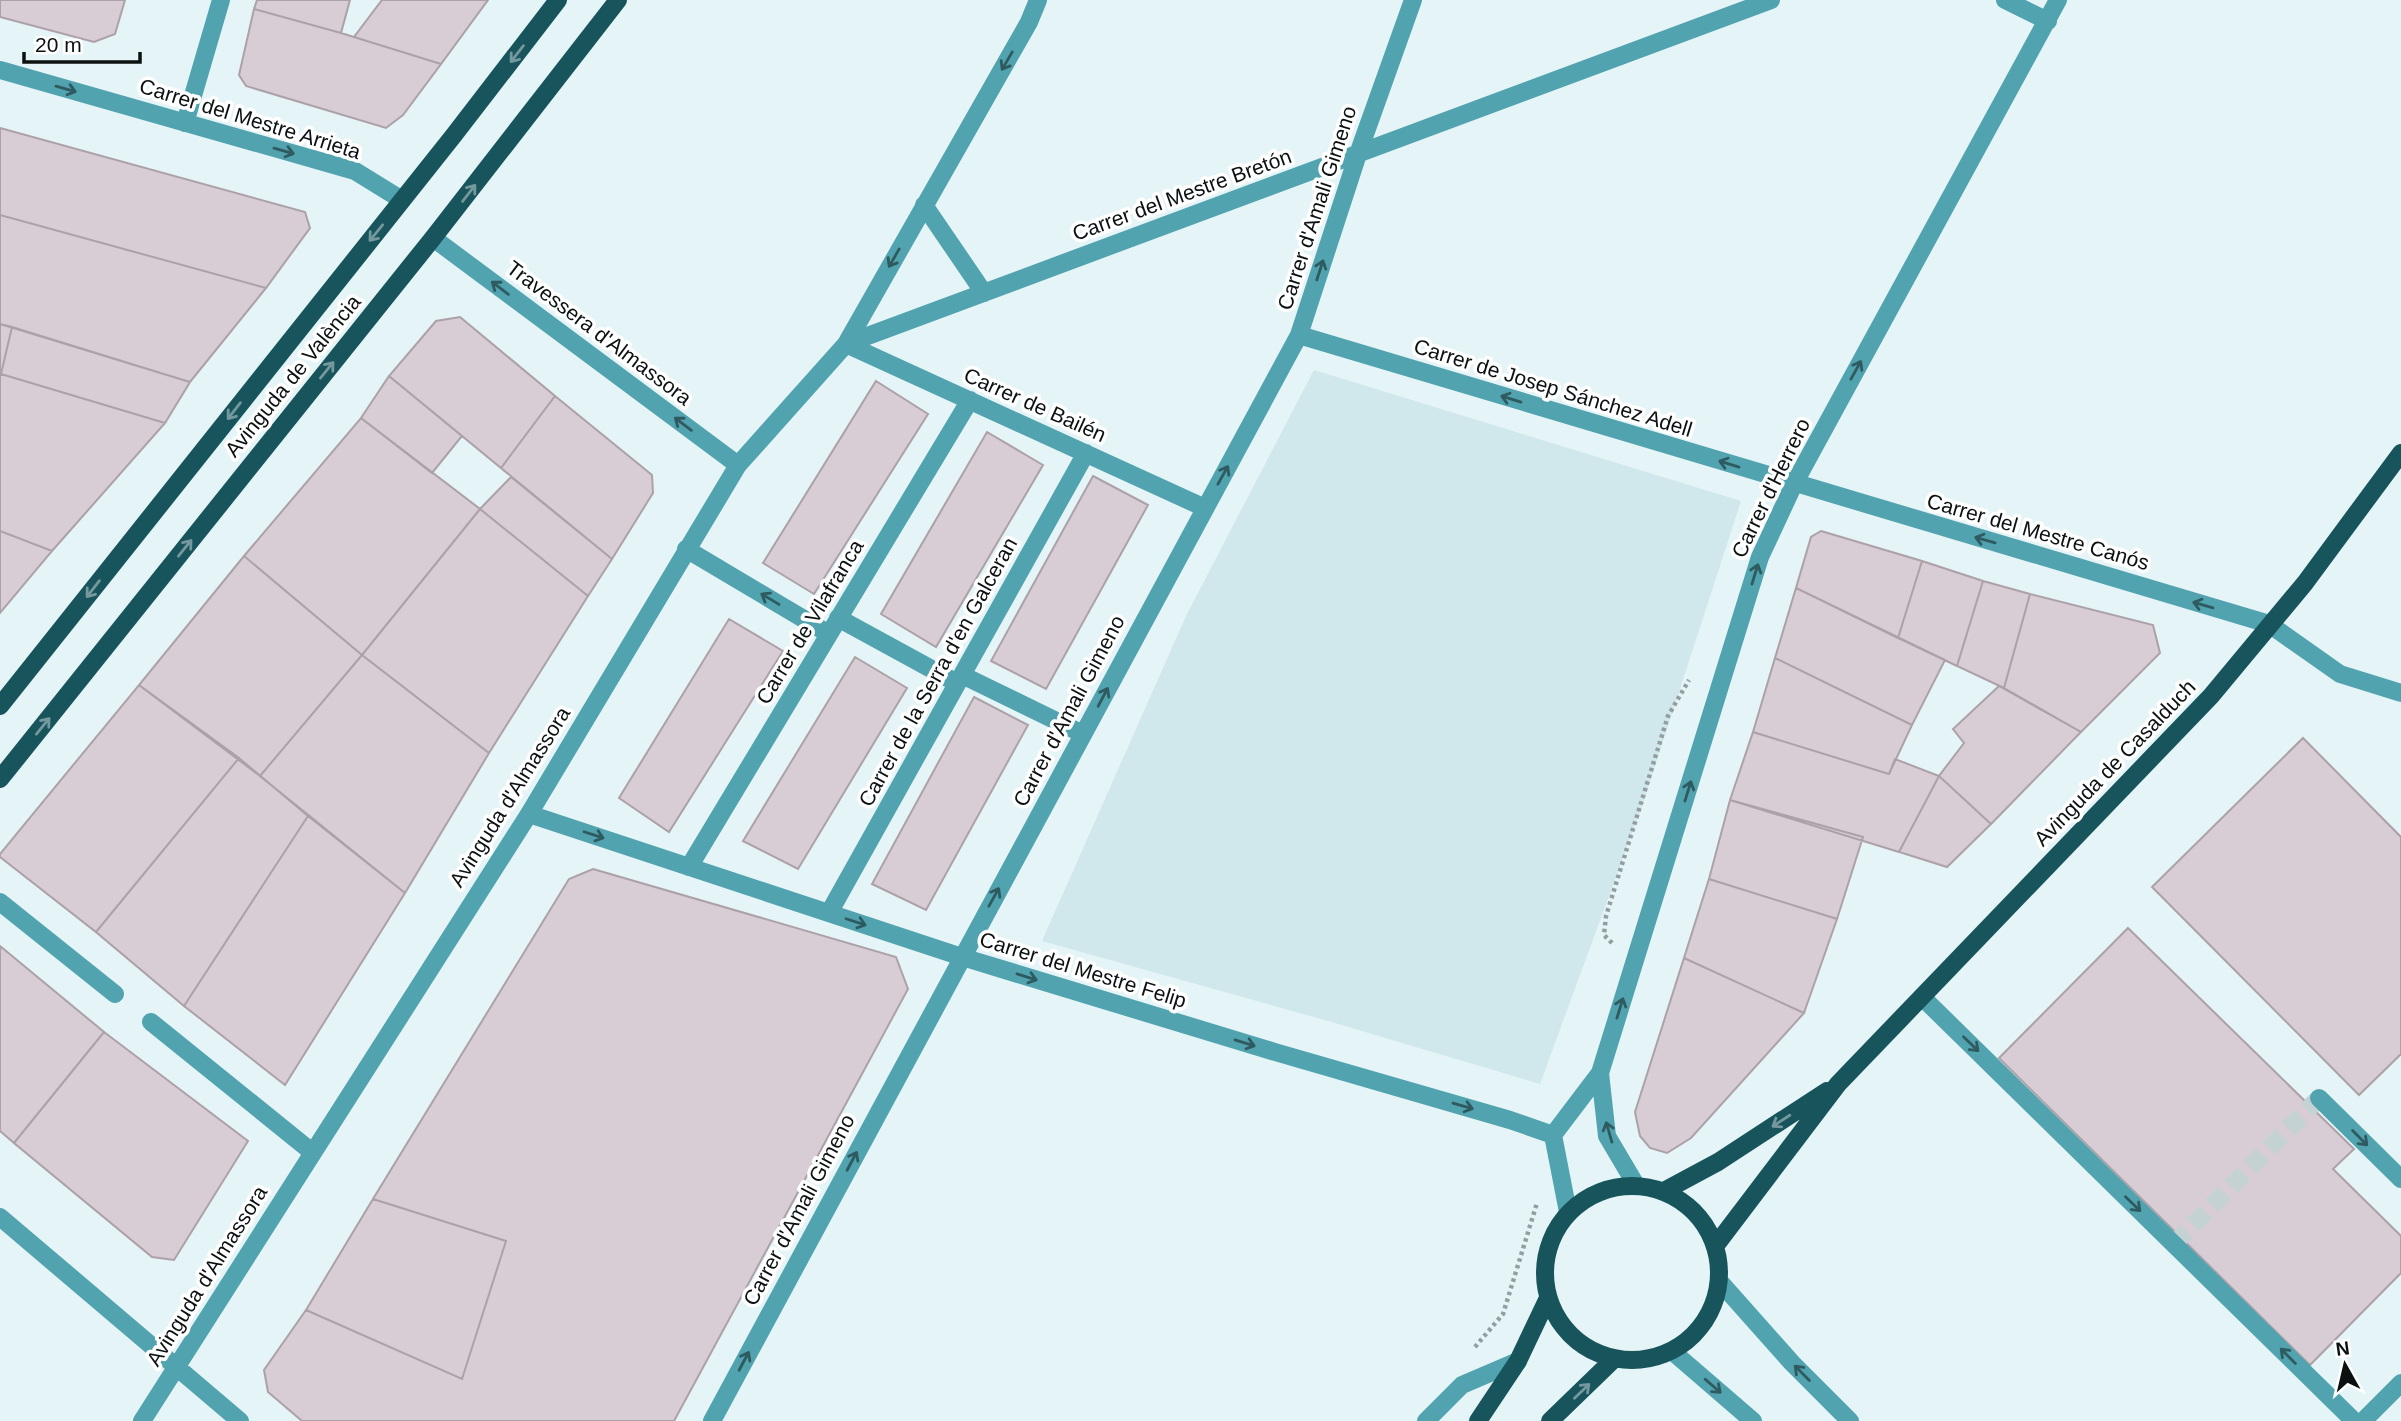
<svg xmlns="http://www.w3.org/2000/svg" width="2401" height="1421" font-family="Helvetica,sans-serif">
<rect width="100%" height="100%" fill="#e5f4f6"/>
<path fill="#d0e8ec" d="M1314,370L1741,501L1642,806L1540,1084L1335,1023L1042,941L1186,616Z"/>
<path fill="#d8cdd4" stroke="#aca1a8" stroke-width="2" d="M0,0H125L115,34L94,42L0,17Z
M257,0H350L341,33L254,9Z
M382,0H488L441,64L354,37Z
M254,9L341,33L441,64L403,115L386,128L246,86L239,75Z
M0,128L305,212L310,228L266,288L0,215Z
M0,215L266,288L190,382L0,324Z
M460,317L555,396L501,468L389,376L436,321Z
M0,324L12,327L1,374L165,423L52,551L0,531Z
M12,327L190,382L165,423L1,374Z
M389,376L462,436L432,473L361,418Z
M876,381L928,414L814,594L763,563Z
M555,396L652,475L653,493L612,559L501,468Z
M361,418L480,509L362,655L244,556Z
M987,432L1043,465L936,647L881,614Z
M1093,476L1148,505L1046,689L991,661Z
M511,477L612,559L588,596L480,509Z
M480,509L588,596L489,753L362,655Z
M0,531L52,551L0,613Z
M1821,531L1922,561L1898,638L1796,588L1811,537Z
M244,556L362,655L260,776L139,685Z
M1922,561L1983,581L1957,666L1898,638Z
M1983,581L2030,594L2004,688L1957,666Z
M1796,588L1945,660L1912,725L1775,658Z
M2030,594L2153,625L2160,653L2081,732L2004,688Z
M729,619L783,651L669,832L619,798Z
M362,655L489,753L405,893L260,776Z
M855,657L907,688L798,869L743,841Z
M1775,658L1912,725L1889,774L1753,732Z
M139,685L239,758L96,932L0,857V854Z
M1999,686L2081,732L1991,824L1939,776L1964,743L1953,729Z
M974,697L1028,725L926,910L872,884Z
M1753,732L1889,774L1895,759L1939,776L1899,852L1730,800Z
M2303,738L2401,837V1054L2359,1095L2152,887Z
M239,758L308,816L184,1006L96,932Z
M1939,776L1991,824L1947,867L1899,852Z
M1730,800L1863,837L1837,919L1709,879Z
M308,816L405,893L285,1085L184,1006Z
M593,869L896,957L908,989L674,1421H302L268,1392L264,1370L306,1310L462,1379L506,1241L373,1199L569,879Z
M1709,879L1837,919L1804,1013L1684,958Z
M2128,928L2354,1149L2333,1169L2401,1236V1273L2310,1365L1999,1058Z
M0,946L104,1032L14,1143L0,1131Z
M1684,958L1804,1013L1691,1138L1667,1153L1650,1148L1640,1136L1635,1112Z
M104,1032L248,1141L174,1260L152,1257L14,1143Z
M373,1199L506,1241L462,1379L306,1310Z"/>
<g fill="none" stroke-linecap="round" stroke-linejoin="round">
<path stroke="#c4d2d4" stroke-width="18" stroke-dasharray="18 9" stroke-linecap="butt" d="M2174,1244L2319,1098"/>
<path stroke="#939ea0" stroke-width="4.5" stroke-dasharray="3.5 3.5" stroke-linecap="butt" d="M1612,943L1604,935L1606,916L1668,716L1689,680
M1475,1347L1503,1314L1537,1203"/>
<path stroke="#51a3af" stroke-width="18" d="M2005,0L2048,21
M0,70L355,171L402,200
M185,123L221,0
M924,205L984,293
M433,238L738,465
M1299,335L2269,624L2340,674L2401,693
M846,344L1771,0
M846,344L1205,508
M686,549L829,634
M838,618L957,683
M962,675L1083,734
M529,814L962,957L1275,1052L1510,1120L1553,1135
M689,867L970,400
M0,902L115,994
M829,913L1086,453
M1922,997L2354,1421
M151,1022L312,1152
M1600,1073L1607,1136L1636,1185
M2319,1098L2401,1179
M1553,1135L1600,1073L1760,557L1794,484L2058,0
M1553,1135L1568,1212
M0,1217L240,1421
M1720,1282L1792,1363L1850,1421
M1673,1352L1753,1421
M142,1421L529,814L738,465L846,344L1029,22L1038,0
M712,1421L1299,335L1358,154L1413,0
M1426,1421L1462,1385L1518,1361
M2363,1421L2401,1383"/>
<path stroke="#17545c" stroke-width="18" d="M0,706L454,135L558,0
M0,779L433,238L618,0
M1545 1273a87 87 0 1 1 174 0a87 87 0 1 1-174 0Z
M1664,1191L1718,1162L1827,1091
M1716,1245L1838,1084L2211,696L2305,583L2401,453
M1478,1421L1518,1361L1547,1300
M1550,1421L1613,1360"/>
</g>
<defs><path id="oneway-shaft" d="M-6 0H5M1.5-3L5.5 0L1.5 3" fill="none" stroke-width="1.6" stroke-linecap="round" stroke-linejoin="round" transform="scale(1.75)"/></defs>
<g stroke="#74989d">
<use href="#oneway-shaft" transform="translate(517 54) rotate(128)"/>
<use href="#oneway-shaft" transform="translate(469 193) rotate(-52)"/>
<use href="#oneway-shaft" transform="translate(376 233) rotate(129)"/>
<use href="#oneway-shaft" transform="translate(327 370) rotate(-51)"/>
<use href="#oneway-shaft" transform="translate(234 411) rotate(128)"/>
<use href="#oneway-shaft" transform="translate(185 548) rotate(-51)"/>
<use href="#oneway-shaft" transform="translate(93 589) rotate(128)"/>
<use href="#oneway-shaft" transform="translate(43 726) rotate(-51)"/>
<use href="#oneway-shaft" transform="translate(1781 1121) rotate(147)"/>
<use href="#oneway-shaft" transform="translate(1582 1391) rotate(-44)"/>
</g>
<g stroke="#2e5a60">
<use href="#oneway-shaft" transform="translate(1007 61) rotate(120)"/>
<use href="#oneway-shaft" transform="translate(66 89) rotate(16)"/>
<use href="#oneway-shaft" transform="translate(284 151) rotate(16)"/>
<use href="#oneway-shaft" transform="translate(894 258) rotate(120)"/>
<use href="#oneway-shaft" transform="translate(1320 270) rotate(-72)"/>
<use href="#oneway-shaft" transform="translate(500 288) rotate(-143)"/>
<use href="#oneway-shaft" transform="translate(1856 370) rotate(-61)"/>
<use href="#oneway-shaft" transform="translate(1511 399) rotate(-163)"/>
<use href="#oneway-shaft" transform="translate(683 424) rotate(-143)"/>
<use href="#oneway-shaft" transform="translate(1729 464) rotate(-163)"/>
<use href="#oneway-shaft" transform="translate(1223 475) rotate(-61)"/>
<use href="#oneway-shaft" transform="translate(1985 540) rotate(-164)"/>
<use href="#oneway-shaft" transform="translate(1755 574) rotate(-73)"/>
<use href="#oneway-shaft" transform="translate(770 599) rotate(-149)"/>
<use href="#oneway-shaft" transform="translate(2203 605) rotate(-164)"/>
<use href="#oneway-shaft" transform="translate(1103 697) rotate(-62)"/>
<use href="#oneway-shaft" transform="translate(1688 791) rotate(-73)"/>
<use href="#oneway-shaft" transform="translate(594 835) rotate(18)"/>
<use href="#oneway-shaft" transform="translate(994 897) rotate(-61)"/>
<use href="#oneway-shaft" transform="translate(856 922) rotate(18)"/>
<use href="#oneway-shaft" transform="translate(1027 977) rotate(17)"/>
<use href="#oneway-shaft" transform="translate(1620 1008) rotate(-73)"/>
<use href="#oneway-shaft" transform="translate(1245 1043) rotate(17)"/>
<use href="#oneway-shaft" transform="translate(1971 1044) rotate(44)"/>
<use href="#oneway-shaft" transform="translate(1463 1106) rotate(16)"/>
<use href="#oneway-shaft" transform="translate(1609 1132) rotate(-106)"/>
<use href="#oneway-shaft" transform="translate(2360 1138) rotate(45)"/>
<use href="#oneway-shaft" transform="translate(852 1161) rotate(-62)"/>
<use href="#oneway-shaft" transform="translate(2133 1204) rotate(44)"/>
<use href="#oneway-shaft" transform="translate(2288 1356) rotate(-135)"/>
<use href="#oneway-shaft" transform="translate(744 1361) rotate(-62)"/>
<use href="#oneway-shaft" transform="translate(1802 1373) rotate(-135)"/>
<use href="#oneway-shaft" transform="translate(1713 1386) rotate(41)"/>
</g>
<g text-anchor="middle" stroke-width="7" stroke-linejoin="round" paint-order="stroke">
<g font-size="21" fill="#0b1011" stroke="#fff">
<text transform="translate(250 119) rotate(17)" y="7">Carrer del Mestre Arrieta</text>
<text transform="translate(1182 195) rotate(-20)" y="7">Carrer del Mestre Bretón</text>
<text transform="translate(1317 208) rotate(-72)" y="7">Carrer d'Amali Gimeno</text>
<text transform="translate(599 333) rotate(37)" y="7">Travessera d'Almassora</text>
<text transform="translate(293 376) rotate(-51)" y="7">Avinguda de València</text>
<text transform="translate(1553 388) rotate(17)" y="7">Carrer de Josep Sánchez Adell</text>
<text transform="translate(1035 405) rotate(24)" y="7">Carrer de Bailén</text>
<text transform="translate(1771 488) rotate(-64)" y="7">Carrer d'Herrero</text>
<text transform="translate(2038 532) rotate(16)" y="7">Carrer del Mestre Canós</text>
<text transform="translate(810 622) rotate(-59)" y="7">Carrer de Vilafranca</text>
<text transform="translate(938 672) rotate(-61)" y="7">Carrer de la Serra d'en Galceran</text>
<text transform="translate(1069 711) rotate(-62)" y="7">Carrer d'Amali Gimeno</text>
<text transform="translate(2115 763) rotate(-46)" y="7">Avinguda de Casalduch</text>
<text transform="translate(510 797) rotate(-58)" y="7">Avinguda d'Almassora</text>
<text transform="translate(1083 970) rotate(17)" y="7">Carrer del Mestre Felip</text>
<text transform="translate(799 1210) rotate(-62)" y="7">Carrer d'Amali Gimeno</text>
<text transform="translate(207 1276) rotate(-58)" y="7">Avinguda d'Almassora</text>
</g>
</g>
<g transform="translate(2345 1365) rotate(352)" stroke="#ffffff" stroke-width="5" paint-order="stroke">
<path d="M0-5L12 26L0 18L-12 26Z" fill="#0b1011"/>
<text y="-10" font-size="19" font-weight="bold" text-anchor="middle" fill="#0b1011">N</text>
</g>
<path d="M24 52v10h116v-10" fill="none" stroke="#0b1011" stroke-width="3.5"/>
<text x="35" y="52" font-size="21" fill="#0b1011" stroke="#ffffff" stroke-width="5" paint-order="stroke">20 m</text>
</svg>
